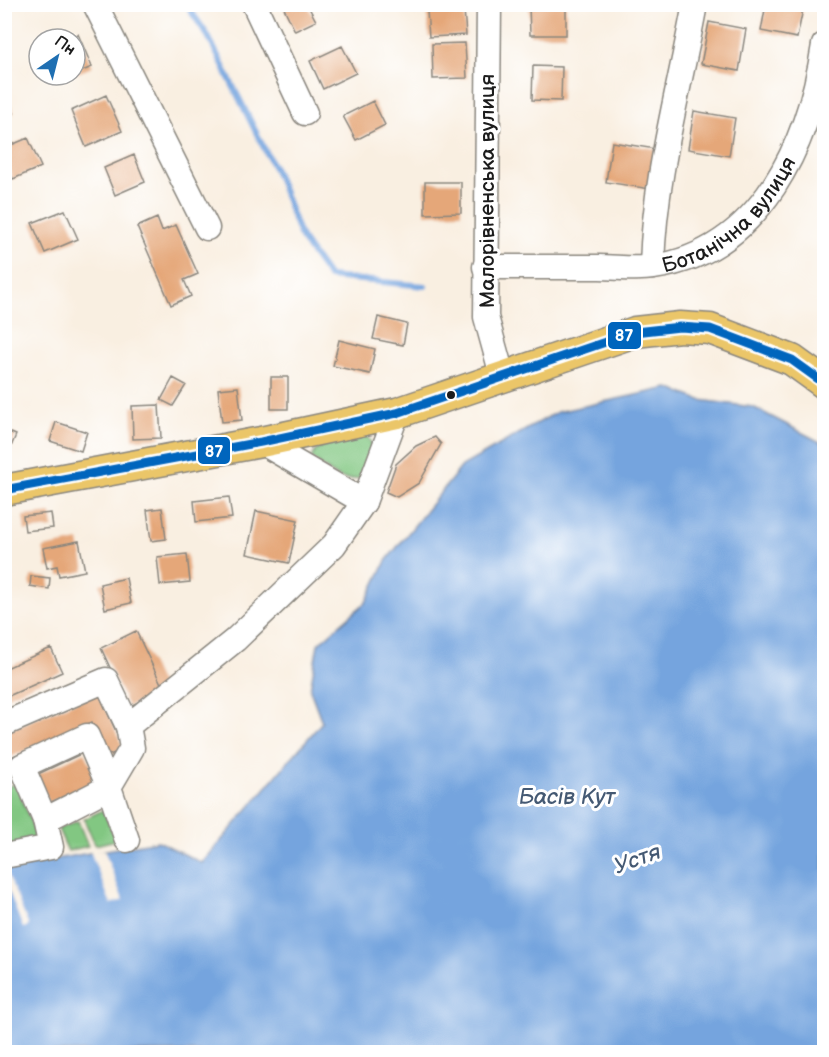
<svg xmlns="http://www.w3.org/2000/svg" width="829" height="1057" font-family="'Balsamiq Sans',sans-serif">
<rect width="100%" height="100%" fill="#fff"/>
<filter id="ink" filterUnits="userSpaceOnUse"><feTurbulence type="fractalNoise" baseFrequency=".0167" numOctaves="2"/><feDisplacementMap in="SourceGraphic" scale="12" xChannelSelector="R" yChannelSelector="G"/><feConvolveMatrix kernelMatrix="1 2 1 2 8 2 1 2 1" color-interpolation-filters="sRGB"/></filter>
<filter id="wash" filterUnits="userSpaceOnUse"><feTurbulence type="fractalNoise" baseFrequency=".008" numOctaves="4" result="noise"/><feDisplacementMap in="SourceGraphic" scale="24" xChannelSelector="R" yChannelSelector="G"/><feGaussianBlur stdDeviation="1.35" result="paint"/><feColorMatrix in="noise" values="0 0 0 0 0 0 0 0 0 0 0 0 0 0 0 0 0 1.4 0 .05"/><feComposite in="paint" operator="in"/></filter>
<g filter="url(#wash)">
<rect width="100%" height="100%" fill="#f9efe1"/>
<path fill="#82c782" stroke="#4f724f" stroke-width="1.5" d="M364,433C378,445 371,460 366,475C342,487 331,472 311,458C320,440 346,438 364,433Z
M16,783L37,838L5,848V788Z
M103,810L116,840L95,845L84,819Z
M78,821L88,846L68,851L58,829Z"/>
<path fill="#74a4de" stroke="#48607d" stroke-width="1.5" d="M668,388L700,400L753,407L824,444V1052H5L4,868L158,841L202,863L322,722L310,690L318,644L366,602L386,561L462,466L557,412Z"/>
<path fill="#f9efe1" d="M104,850L123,900L111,904L90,851Z
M4,865L29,926L23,928L5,881Z"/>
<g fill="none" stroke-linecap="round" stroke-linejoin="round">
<path stroke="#74a4de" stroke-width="6" d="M186,4L208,36L277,174L301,238L329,277L425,286"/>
</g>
<g id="blocks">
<path fill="#e5a779" d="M282,4H307L316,21L295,31Z
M766,4H804L797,38L761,31Z
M529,5H566V35H530Z
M464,9L466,35L429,37L427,11Z
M709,22L746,29L739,71L701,64Z
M78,34L92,67L75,74V39H67Z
M465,43L467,78L433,79L432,44Z
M342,46L356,73L323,89L310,61Z
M533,66L562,67L561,101L532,100Z
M4,91L14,113L4,117Z
M106,95L122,131L86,147L71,111Z
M373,101L385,125L356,140L343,116Z
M694,111L735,118L729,156L688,149Z
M28,138L41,167L13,179L4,160V148Z
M612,142L656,149L650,189L606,182Z
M134,155L145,182L115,195L104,168Z
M425,182H461V213L425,214Z
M65,210L78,239L45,253L32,223Z
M157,218L162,231L176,225L198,274L184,280L191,296L171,305L137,227Z
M378,317L407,324L403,345L373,339Z
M339,340L375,349L370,374L333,366Z
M271,377H288V409H271Z
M173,378L186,385L173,406L161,400Z
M238,387L242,420L222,422L218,389Z
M159,405L161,438L133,439L132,406Z
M56,422L87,432L81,451L50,441Z
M4,430L16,435L7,456L4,455Z
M435,437L441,444L419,483L397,497L386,492L396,464L416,446Z
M229,497L232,518L196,522L194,501Z
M162,508L166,539L151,541L147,510Z
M256,511L298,520L289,563L247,554Z
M51,513L53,528L25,531L23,516Z
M79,541L85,571L59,576L57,566L47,568L43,548Z
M187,554L190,582L160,585L157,557Z
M31,576L50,578L49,589L30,586Z
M126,578L131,603L105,609L100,584Z
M136,631L164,690L128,707L101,648Z
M51,648L62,672L4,698V669Z
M98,692L124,749L107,756L92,722L4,760V732Z
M85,752L98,780L49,803L36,775Z
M4,761L12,779L4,782Z"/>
</g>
</g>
<g filter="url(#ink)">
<use href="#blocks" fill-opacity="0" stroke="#8a867e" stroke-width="1.5"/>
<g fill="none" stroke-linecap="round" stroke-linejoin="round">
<defs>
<g id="minor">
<path d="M95,4L207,228"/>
<path d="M254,4L305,113"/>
<path d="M489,4L486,317L502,375"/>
<path id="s1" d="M485,267C523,267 561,267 599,267C617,267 636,270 654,267C762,251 809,142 824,45"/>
<path d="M652,267C654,178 679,92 695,4"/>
<path d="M261,442L364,502"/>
<path d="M4,724L106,680L128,726L235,640L334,545L364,502L397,413"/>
<path d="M127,840L109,787L45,820L22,766L87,736L109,787L132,748L128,726"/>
<path d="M4,856L51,847L45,820"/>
</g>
<path id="major" d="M4,490L261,442L397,413L635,332L680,327L710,329L792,360L824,383"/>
</defs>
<use href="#minor" stroke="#8a867e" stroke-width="27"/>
<use href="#major" stroke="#8a867e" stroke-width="33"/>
<use href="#minor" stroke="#fff" stroke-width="24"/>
<use href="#major" stroke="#ebc669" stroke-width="30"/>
<defs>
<path id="bus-1" d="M4,490L261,442L397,413L635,332L680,327L710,329L792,360L824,383"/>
</defs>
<use href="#bus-1" stroke="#fff" stroke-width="14"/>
<use href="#bus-1" stroke="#0065bd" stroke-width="9"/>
</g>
</g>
<circle fill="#1c1c1c" stroke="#fff" stroke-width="2" cx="451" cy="395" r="5"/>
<g text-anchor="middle" stroke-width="6" stroke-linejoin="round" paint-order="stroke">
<g font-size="21" fill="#1c1c1c" stroke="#fff">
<text transform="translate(487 191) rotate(-90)" y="7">Малорівненська вулиця</text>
<text dy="7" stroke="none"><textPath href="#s1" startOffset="264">Ботанічна вулиця</textPath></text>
</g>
<g font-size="22" font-style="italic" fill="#445973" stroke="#fff">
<text x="567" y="804">Басів Кут</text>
<text transform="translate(637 858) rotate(-20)" y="8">Устя</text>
</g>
</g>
<g stroke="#fff" stroke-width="2">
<rect x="607" y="321" width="35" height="29" rx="6" fill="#0065bd"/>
<rect x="197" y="436" width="34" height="29" rx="6" fill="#0065bd"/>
</g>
<g font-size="16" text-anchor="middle" font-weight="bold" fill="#fff">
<text x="624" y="341">87</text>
<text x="214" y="457">87</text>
</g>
<rect width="829" height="1057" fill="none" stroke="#fff" stroke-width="24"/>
<g transform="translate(57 57) rotate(35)"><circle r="28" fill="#ffffff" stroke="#a4a4a4" stroke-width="1.5"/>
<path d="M0-4.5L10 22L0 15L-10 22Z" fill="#1f6fb2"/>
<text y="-9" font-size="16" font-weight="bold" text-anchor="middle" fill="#1c1c1c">Пн</text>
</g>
</svg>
